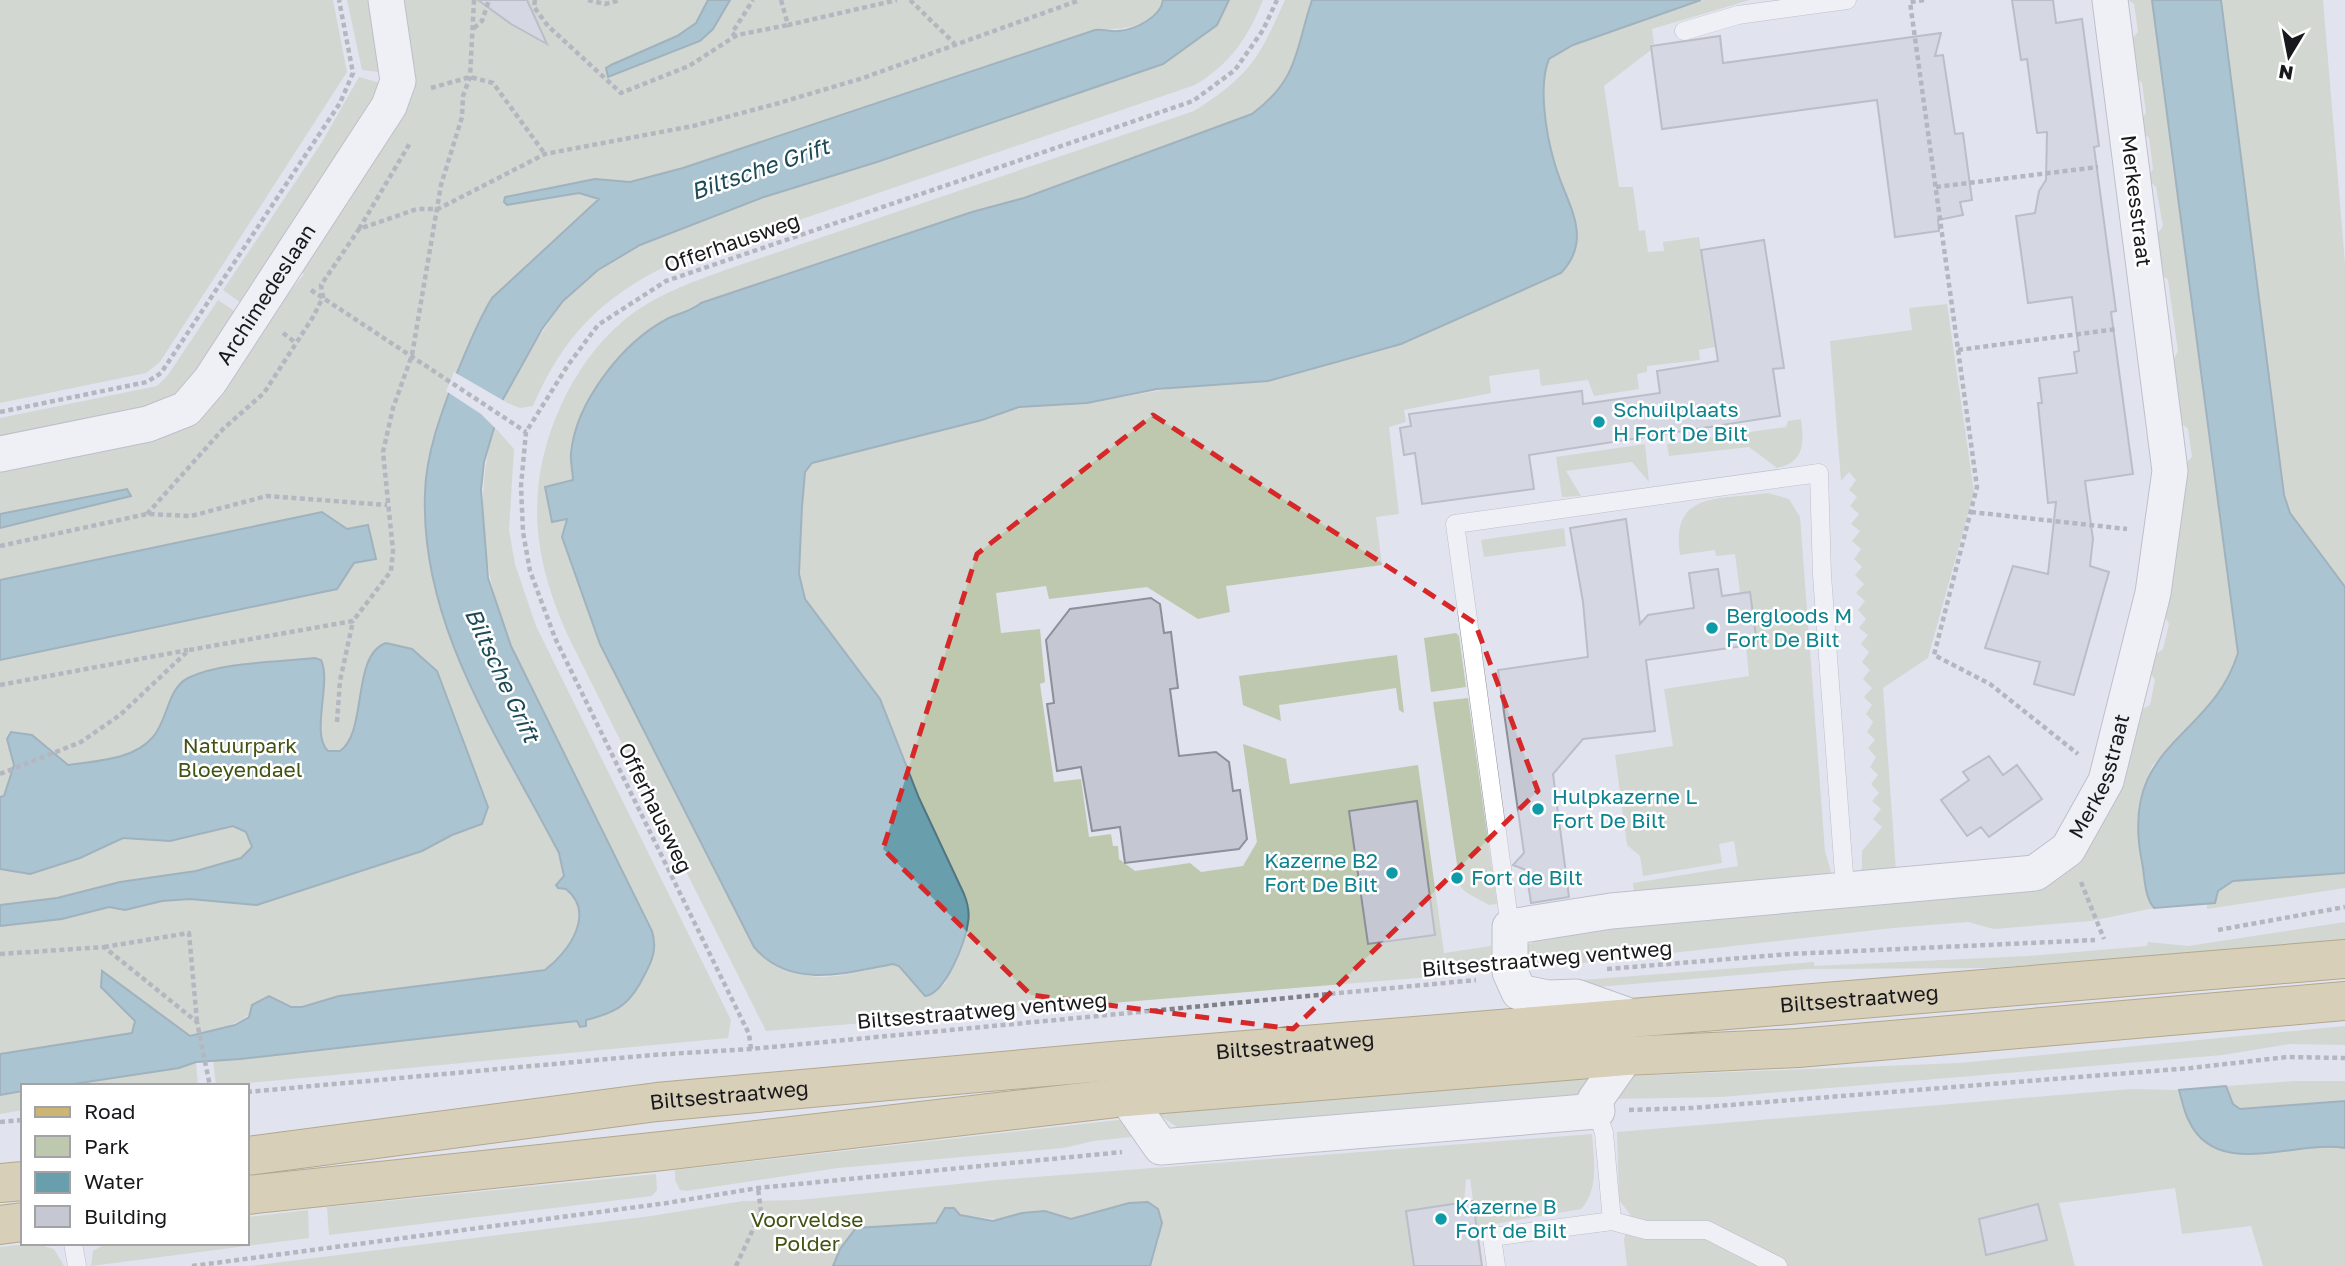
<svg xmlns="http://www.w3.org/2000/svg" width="2345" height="1266" font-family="'Golos Text',sans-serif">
<rect width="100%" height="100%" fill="#e1e3ee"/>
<path fill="#bec8ae" d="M0,0H333L347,72L160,362L146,373L0,403Z
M347,0H373L386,73L362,70Z
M399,0H1165C1153,31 1121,28 1095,30L683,168L441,417C434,442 425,468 425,495C423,629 500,738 559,853L564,876L557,888L565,889C596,913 569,952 545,969L339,996L302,1007H291L269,996C244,1023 225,1030 190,1036L101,987L135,1021V1030L129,1035L0,1054V466L144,437L286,287L291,290L304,274L298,269L376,151Z
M1229,0H1263C1248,38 1230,64 1195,85L670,264C602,297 563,336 533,406L520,408L502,401L523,361L563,301L598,270L640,245L764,197L877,162L1163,64L1217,25Z
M1285,0H1312C1295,51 1299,79 1252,114L1024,198L972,212L701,303L692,310L666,320L637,341L599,385L586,408L571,454L573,481L562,537L600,644L754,947C766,954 778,964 791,970C820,986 863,970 893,964L899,966L924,996L945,984L969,908L919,798L880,699L805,599L799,574L805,472L812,463L982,420L1019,407L1087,403L1360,356L1401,344L1561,273C1597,236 1564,201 1554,161C1546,132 1537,87 1549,59L1573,45L1704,0H1750L1652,29L1654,44L1650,45L1651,50L1604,86L1619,187H1633L1639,231L1645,230L1648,252L1664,251L1663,242L1699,237L1715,347L1699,350L1700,360L1647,366V372L1637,374L1639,389L1594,396L1588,380L1541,386L1539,369L1489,376L1491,393L1404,410L1406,422L1389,427L1399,514L1376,517L1382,565L1226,586L1230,612L1198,619L1147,587L1049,599L1046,586L996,593L1001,633L1040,629L1045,682L1040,684L1054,782L1081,779L1089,837L1111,834L1113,846H1118L1119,859L1135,871L1190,863L1201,872L1243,866L1257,842L1243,744L1286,759L1290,784L1418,765L1444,953L1491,946L1492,972L766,1031L569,638C532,557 524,486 562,403C576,373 596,344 622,322C653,295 693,282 731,268L1194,111C1250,75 1258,60 1285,0Z
M2128,0H2152L2238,653L2225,687L2152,766L2143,792L2145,880L2148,900L2154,908L2091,921L1994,929L1968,922L1893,928L1521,970L1525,946L1571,925L1926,894C1970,898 2007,893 2048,878L2137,712L2150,705L2155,680L2148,668L2152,657L2163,649L2169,624L2163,613L2184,465L2192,457L2188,429L2177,420L2173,361L2178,351L2168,280L2159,272L2155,237L2163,226L2156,187L2147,178L2153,169L2149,138L2140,130L2139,122L2146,113L2142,83L2134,76L2129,42L2138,32L2134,4Z
M2221,0H2323L2345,263V587L2290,513L2284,495Z
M359,77L384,84L245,306L223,290L322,142Z
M218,300L239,314L187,389L159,405L0,440V418L157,386L168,375Z
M1947,304L1974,492L1928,658L1883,688L1896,871L1859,872L1862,868V851L1882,827L1873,819L1881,809L1872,801L1879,793L1871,784L1878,775L1870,767L1876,757L1868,748L1875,740L1867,732L1873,722L1866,714L1872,705L1864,697L1872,688L1863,679L1870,670L1862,662L1869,652L1861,644L1868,635L1859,628L1866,619L1858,610L1865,601L1856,593L1864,584L1855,575L1862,567L1854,559L1861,549L1852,541L1860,531L1851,524L1859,514L1850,506L1857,497L1849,490L1856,480L1849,472L1841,481L1830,341L1912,330L1909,308Z
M1801,419C1804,443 1805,462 1777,468L1749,447L1669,456L1667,444L1786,427L1788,421Z
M494,426L514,449L509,530L515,564L536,626L731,1020L728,1038L216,1086L213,1059H240L578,1021L580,1027L586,1026V1020C638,1007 648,981 652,931L511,646C483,574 473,502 494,426Z
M1645,444L1649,482L1632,462L1566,471L1581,496L1562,497L1556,457Z
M1768,493L1789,499L1800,517L1825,851L1832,875L1634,892L1633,883L1738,866L1734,841L1719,844L1722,863L1643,876L1640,856L1627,845L1615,755L1673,746L1664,689L1749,676L1746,647L1757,644L1750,592L1740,593L1735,554L1716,556L1715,550L1680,555C1670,490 1720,500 1768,493Z
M1564,528L1566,546L1484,557L1481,540Z
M1456,633L1459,636L1466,687L1431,692L1424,638Z
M1397,655L1404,713L1399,710L1396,688L1279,705L1281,721L1243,705L1239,676Z
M1468,698L1497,904L1489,905C1467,892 1454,892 1457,864L1433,702Z
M2345,873V888L2207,909V904L2215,903L2218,891L2233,881Z
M2345,922V942L1991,968L1808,969L1550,991L1543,983L1814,962V966L2028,956L2147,946L2148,942L2188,946Z
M2345,1026V1045L2289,1044L2223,1055L1721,1097L1613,1099L1631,1076L1959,1063Z
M196,1062L198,1086H60L179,1068Z
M1593,1078L1577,1095L1187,1134L1158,1114Z
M2296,1081H2345V1101L2240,1109L2233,1104L2226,1086Z
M2131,1089L2179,1090L2189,1123L2345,1148V1266H2263L2251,1226L2182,1234L2175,1188L2059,1203L2075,1266H1627L1624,1240L1630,1214L1619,1200L1617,1132Z
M23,1091V1110L0,1114V1095Z
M1127,1119L1140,1136L1094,1141L1063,1148L838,1168L686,1191L680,1190L675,1180V1170Z
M1592,1134C1594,1159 1599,1190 1581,1209L1477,1227L1470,1179L1466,1180L1464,1203L1406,1211L1414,1266H1150L1159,1239L1104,1210L1071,1219L1045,1211L1022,1213L1005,1220L960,1215L936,1223L856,1228L840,1249L833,1266H249L651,1216L743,1201L799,1200L997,1180Z
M656,1174L657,1190L652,1196L329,1235L327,1207Z
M308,1210L309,1238L91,1266L93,1251L107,1243H247V1217Z
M34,1243L54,1249L64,1266H0V1247Z"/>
<path fill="#699ead" stroke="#517682" stroke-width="2" d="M708,0H730L713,29L700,41L608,77L606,68L611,65L677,36L696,23Z
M1163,0H1229L1217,25L1163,64L877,162L764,197L640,245L598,270L563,301L542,329L502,401L484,462L481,490L488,578L511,646L652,931C657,948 653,959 645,974C631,1003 619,1012 586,1020V1026L580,1027L577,1021L240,1059L196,1062L179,1068L60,1086H23V1091L0,1095V1054L132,1033L135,1021L101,987L102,971L190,1036L235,1025L249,1017L252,1005L269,996L291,1007H302L339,996L545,970C569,952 596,913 566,889L558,888L556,885L564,876L559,853C500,739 420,627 425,493C426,455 440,416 454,380C466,352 476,324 492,298L599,199L579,193L507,205L504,202L505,197L595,179L630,182L683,168L1095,30C1104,29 1111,32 1118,31C1135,30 1161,17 1163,0Z
M1312,0H1701L1573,45L1549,59C1538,85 1546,134 1554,161C1564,201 1596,236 1561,273L1401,344L1268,381L1157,389L1087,403L1019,407L982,420L812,463L805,472L802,507L799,574L805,599L880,699L919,798L964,894C968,904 970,912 968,922C966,942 945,994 925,996L899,966L893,964C846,973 790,990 754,947L600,644L562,537L567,519L552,522L545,487L573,480C573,472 570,462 571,453C576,402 622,343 667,319C679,313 690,312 701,303L972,212L1024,198L1252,114C1299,79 1295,51 1312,0Z
M2152,0H2221L2284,495L2290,513L2345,587V873L2233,881L2218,891L2215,903L2154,908C2144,896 2145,877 2142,862C2118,742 2211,741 2238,653Z
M127,489L131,496L0,528V514Z
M322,512L347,529L368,525L376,559L354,563L337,589L0,660V580Z
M386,643L412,649L437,671L488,807L482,824L452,835L422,851L257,905L190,899L162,901L125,910L109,907L62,919L0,926V905L57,898L120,882L196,871L241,858L252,847L246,832L233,826L170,841L123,838L80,858L30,874L0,869V797L4,796L14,765L7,739L11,732L32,735L68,765C95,761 134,760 153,737C168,720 167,689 188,678C221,662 278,662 315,658L321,660C332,682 310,734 328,751H340C368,732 351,655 386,643Z
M2226,1086L2233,1104L2240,1109L2345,1101V1148C2298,1139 2217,1181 2189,1121C2184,1112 2182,1100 2179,1090Z
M1148,1202L1158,1209L1162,1223L1150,1266H833L840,1249L856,1228L936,1223L945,1208H954L960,1215L993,1221L1022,1213L1045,1211L1071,1219L1129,1203Z"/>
<path fill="#e1e3ee" d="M454,372L506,402L497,430L481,414L446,391Z"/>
<path fill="#c5c7d2" stroke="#8d8f99" stroke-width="2" d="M478,0H527L547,44L511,24Z
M2012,0H2053L2056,23L2082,19L2099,146L2094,147L2116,311L2111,312L2133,474L2085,481L2093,539L2090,566L2109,572L2074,695L2034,684L2040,662L1985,648L2013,566L2048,574L2056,502L2048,503L2038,403H2042L2039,378L2077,373L2074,352L2079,351L2072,297L2028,303L2016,216L2035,213L2039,191L2046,180L2047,132L2037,133L2027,59L2021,60Z
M1941,33L1935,56L1943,55L1955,134L1963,133L1972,200L1960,202L1963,215L1938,220L1939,231L1895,237L1877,100L1662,129L1651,46L1720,36L1723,63Z
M1764,240L1784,368L1773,369L1780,416L1529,455L1534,489L1422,504L1415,453L1404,455L1400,428L1411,426L1409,414L1582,391L1583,404L1660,393L1657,371L1718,361L1701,250Z
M1626,519L1640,624L1648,615L1694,608L1689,573L1718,569L1722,596L1750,592L1757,644L1646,660L1655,731L1583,739L1553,774L1569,897L1531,903L1526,870L1513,865L1524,853L1498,670L1588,657L1583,602L1570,528Z
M1151,598L1160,604L1164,633L1171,632L1178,688L1170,689L1179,756L1216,752L1229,762L1233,791L1240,790L1247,839L1239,849L1125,863L1120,827L1092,831L1081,767L1057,771L1047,704L1054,703L1046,640L1070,609Z
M1989,756L2003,775L2017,765L2042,799L1989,837L1981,827L1967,836L1941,800L1969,780L1963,772Z
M1417,801L1435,935L1368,944L1349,811Z
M1473,1201L1482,1266H1414L1406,1211Z
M2038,1204L2047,1240L1986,1255L1979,1219Z"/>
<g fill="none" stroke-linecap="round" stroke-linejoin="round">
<defs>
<path id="lane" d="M1684,31L1738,15L1847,0
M1510,927L1455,524L1819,473L1822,575L1845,888
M1597,1111L1604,1133L1612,1221L1646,1230H1707L1778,1266
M73,1243L77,1266
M1496,1266L1492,1237L1612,1221"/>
<g id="street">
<path id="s1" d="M0,454L148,424L186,409L210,381L389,106L398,81L386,0"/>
<path id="s2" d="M1632,1017L1576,997L1548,998L1519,992L1510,972V927L1611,911L2035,873L2068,849L2106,781L2153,593L2170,471L2110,0"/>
<path d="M1126,1097L1161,1147L1597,1111L1595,1100L1626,1056"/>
</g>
<g id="primary">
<path id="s3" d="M247,1156L657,1102L1112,1061L2345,959"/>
<path d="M0,1183L23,1181"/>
<path d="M247,1195L662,1151L1126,1097L1626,1056L1798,1048L2345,1001"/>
<path d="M0,1225L23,1222"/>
</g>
</defs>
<use href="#lane" stroke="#91929d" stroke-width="19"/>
<use href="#street" stroke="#91929d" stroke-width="37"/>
<use href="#primary" stroke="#795f1a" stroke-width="40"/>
<path stroke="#7f8088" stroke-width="4.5" stroke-dasharray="5 3.5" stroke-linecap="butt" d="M535,0L534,7L548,26L621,93L689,66L737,35L788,25
M588,0L605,4L621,0
M781,0L788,25L897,0
M910,0L954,43
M1924,0L1910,2L1977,487L1934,655L1990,684L2078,754
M474,28L482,21L489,0
M736,36L732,33L753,0
M431,88L470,77L493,83L545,154
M1936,187L2098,167
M359,229L410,143
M311,290L526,432
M283,333L296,343
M1958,350L2117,329
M0,412L147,382L161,373L340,103L353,73L339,0
M1971,512L2127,529
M147,514L223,429L264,393L313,317L323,297L321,285L359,229L417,209H438L545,154L693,126L779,103L863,78L1080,0
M0,546L147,514L191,516L267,496L387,505
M0,685L188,650
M337,722L340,681L353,621
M0,774L81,742L120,715L189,650L353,621L391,571L393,551L383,452L393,408L412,355L441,185L462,117L463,96L470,77L474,0
M2081,882L2104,939
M2218,930L2345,907
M104,947L189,933L197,1022
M0,954L104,947L197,1022L210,1086
M1607,969L1790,954L2095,940
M751,1049L749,1034L555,638L530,571L523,532L521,486L526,432L568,365L598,325L666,281L1193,101L1235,70L1263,30L1277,0
M247,1092L652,1055L751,1049L1476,980
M1629,1110L1692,1108L2191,1068L2287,1057L2345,1058
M0,1122L23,1120
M192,1266L667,1203L758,1188L1122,1152
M736,1266L761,1212L758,1188"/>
<use href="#lane" stroke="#fff" stroke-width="18"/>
<use href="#street" stroke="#fff" stroke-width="35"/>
<use href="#primary" stroke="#cdb675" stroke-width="38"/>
</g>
<path d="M0 0H2345V1266H0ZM1153,415L1475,623L1538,791L1293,1029L1031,995L883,849L977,554Z" fill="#e1e3ee" fill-opacity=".55" fill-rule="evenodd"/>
<path fill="none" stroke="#d62828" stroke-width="5" stroke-dasharray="14 9" stroke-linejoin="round" d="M1153,415L1475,623L1538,791L1293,1029L1031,995L883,849L977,554Z"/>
<g fill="#0f9aa8" stroke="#fff" stroke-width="2.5">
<circle cx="1599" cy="422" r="7"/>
<circle cx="1712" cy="628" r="7"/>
<circle cx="1538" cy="809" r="7"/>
<circle cx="1392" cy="873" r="7"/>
<circle cx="1457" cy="878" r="7"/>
<circle cx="1441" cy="1219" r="7"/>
</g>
<g text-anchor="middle" stroke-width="5" stroke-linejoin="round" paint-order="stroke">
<g font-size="21" fill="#19191d" stroke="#fff">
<text transform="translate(2136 201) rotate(83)" y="7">Merkesstraat</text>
<text transform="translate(732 243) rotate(-19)" y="7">Offerhausweg</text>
<text dy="7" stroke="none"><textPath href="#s1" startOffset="332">Archimedeslaan</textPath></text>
<text dy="7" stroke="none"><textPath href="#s2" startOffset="833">Merkesstraat</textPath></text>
<text transform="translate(655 808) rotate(64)" y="7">Offerhausweg</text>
<text transform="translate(1547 959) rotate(-5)" y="7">Biltsestraatweg ventweg</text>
<text dy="7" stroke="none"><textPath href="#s3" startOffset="1620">Biltsestraatweg</textPath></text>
<text transform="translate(982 1011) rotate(-5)" y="7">Biltsestraatweg ventweg</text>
<text dy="7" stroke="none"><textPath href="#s3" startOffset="1054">Biltsestraatweg</textPath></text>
<text dy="7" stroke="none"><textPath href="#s3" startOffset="486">Biltsestraatweg</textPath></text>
</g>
<g font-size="21" fill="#0d838f" stroke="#fff" text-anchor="start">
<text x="1613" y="417">Schuilplaats<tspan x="1613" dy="24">H Fort De Bilt</tspan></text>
<text x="1726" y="623">Bergloods M<tspan x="1726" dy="24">Fort De Bilt</tspan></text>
<text x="1552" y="804">Hulpkazerne L<tspan x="1552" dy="24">Fort De Bilt</tspan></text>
<text x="1378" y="868" text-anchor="end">Kazerne B2<tspan x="1378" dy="24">Fort De Bilt</tspan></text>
<text x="1471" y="885">Fort de Bilt</text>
<text x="1455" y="1214">Kazerne B<tspan x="1455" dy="24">Fort de Bilt</tspan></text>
</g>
<g font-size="21" fill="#415313" stroke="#fff">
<text x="240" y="753">Natuurpark<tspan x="240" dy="24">Bloeyendael</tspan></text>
<text x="807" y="1227">Voorveldse<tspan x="807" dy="24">Polder</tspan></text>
</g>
<g font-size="23" font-style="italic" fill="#1c4b57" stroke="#fff">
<text transform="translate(760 169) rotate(-19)" y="8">Biltsche Grift</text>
<text transform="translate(502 675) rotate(65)" y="8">Biltsche Grift</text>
</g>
</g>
<rect x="21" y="1084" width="228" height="161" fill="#ffffff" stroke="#a3a3a5" stroke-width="2"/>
<rect x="35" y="1107" width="35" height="10" fill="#cdb675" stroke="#a3a3a5" stroke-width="2"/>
<text x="84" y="1119" font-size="21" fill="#19191d">Road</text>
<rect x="35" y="1136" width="35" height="21" fill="#bec8ae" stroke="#a3a3a5" stroke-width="2"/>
<text x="84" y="1154" font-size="21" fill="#19191d">Park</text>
<rect x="35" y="1172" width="35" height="21" fill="#699ead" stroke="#a3a3a5" stroke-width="2"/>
<text x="84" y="1189" font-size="21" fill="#19191d">Water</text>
<rect x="35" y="1206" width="35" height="21" fill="#c5c7d2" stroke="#a3a3a5" stroke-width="2"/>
<text x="84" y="1224" font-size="21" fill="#19191d">Building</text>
<g transform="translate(2289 56) rotate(190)" stroke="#ffffff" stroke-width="5" paint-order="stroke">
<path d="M0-5L12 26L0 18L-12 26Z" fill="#19191d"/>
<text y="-10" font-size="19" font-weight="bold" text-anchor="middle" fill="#19191d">N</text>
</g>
</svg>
